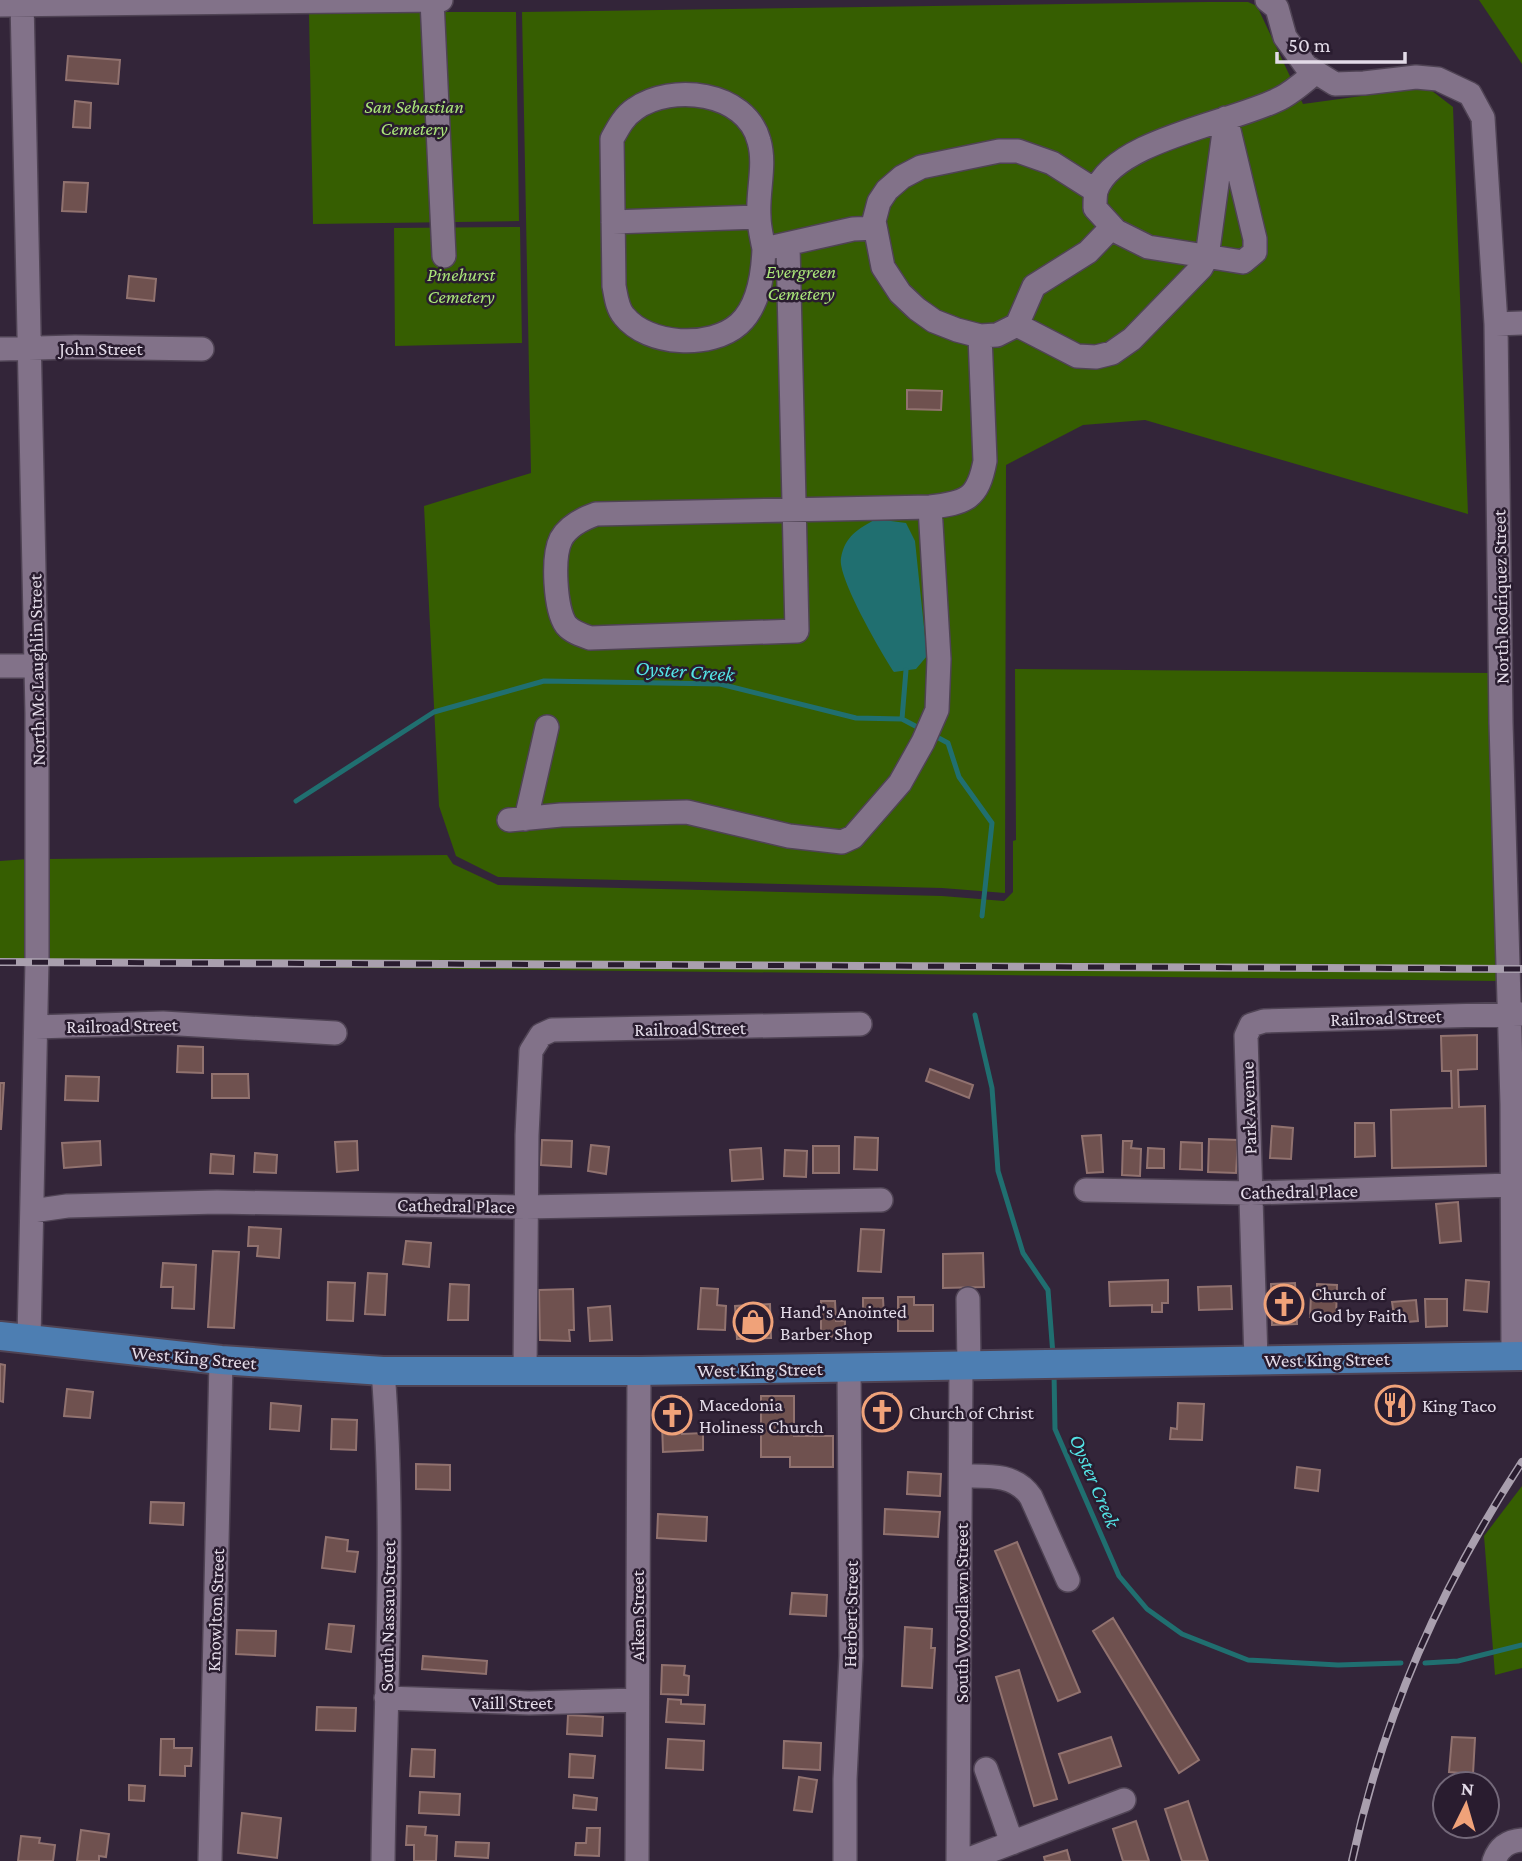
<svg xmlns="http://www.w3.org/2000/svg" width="1522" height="1861" font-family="'Crimson Pro',serif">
<rect width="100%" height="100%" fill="#332539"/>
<path fill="#365e01" d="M1479,0H1522V64Z
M1207,2H1248L1257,6L1303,104L1427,87L1453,107L1468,514L1145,420L1083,425L1006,465L1005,893L942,888L498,877L456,856L439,806L424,506L531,473L522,12Z
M309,12H516L519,221L313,224Z
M520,227L522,343L395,346L394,228Z
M1015,669L1492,673L1500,981L46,964V859L447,855L453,864L498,885L942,896L1004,901L1013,892V841L1016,840Z
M28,859V964H0V861Z
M1522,1486V1668L1495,1675L1484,1536Z"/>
<path fill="#206f70" d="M876,519L906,523L915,541L927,656L916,669L894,672C882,654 837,577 841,558C845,536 858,529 876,519Z"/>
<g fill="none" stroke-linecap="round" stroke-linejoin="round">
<path stroke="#206f70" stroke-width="5" d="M902,719L906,670
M933,735L948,743L959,777L992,823L982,916
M296,801L434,712L544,681L720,684L856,718L902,719L921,729
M975,1015L992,1088L998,1171L1023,1253L1048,1290L1053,1355
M1054,1372L1055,1429L1119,1576L1147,1609L1182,1634L1248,1660L1338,1665L1401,1663
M1425,1663L1458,1661L1522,1645"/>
</g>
<path fill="#6f514f" stroke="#91726f" stroke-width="2" d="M68,56L120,60L118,84L66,80Z
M75,101L91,103L90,128L73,127Z
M64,182L88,183L86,212L62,211Z
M129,276L156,279L154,301L127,298Z
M907,390L942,391L941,410L907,409Z
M1477,1035V1069L1458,1070L1459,1107L1485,1106L1486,1166L1392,1168L1391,1110L1452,1108L1451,1071H1442L1441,1036Z
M178,1046L203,1047V1073L177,1072Z
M930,1069L973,1085L969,1098L926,1081Z
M212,1074H248L249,1098H212Z
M66,1076L99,1077L98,1101L65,1100Z
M0,1083H4L1,1129H0Z
M1355,1123H1374L1375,1156L1355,1157Z
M1272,1126L1293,1128L1291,1159L1270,1158Z
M1101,1135L1103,1172L1087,1173L1082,1136Z
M855,1137L878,1138L877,1170L854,1169Z
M1209,1139L1238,1140L1236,1173L1208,1172Z
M542,1140L572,1141L571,1167L541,1165Z
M100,1141L101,1165L64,1168L62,1143Z
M357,1141L358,1170L337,1172L335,1142Z
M1123,1141H1132L1131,1148L1141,1149L1140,1176L1122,1175Z
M1181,1142L1202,1143V1170L1180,1169Z
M591,1145L609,1147L606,1174L588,1171Z
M813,1146H839V1173H813Z
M761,1148L763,1179L732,1181L730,1150Z
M1148,1148L1164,1149V1168H1147Z
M785,1150L807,1151L806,1177L784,1176Z
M255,1153L277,1155L276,1173L254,1172Z
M211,1154L234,1156L233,1174L210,1173Z
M1458,1202L1461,1241L1440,1243L1436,1204Z
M249,1227L281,1229L279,1258L257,1256L258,1246H248Z
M861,1229L884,1230L881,1272L858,1271Z
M406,1241L431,1243L429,1267L403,1264Z
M213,1251L239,1252L234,1328L208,1327Z
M983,1253L984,1287L943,1288V1254Z
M163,1263L196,1265L194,1309L172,1308L173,1287H161Z
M368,1273L387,1274L385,1315L365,1314Z
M1168,1280V1303H1162V1312H1152V1305L1110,1306L1109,1282Z
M1466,1280L1489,1282L1487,1312L1464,1310Z
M328,1282L355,1283L353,1321L327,1320Z
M1295,1283L1297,1324L1272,1325L1271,1284Z
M450,1284L469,1285L468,1320H448Z
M1317,1284L1337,1285L1336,1318L1310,1317L1311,1294H1317Z
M1231,1286L1232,1309L1199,1310L1198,1287Z
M701,1288L718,1289L717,1305L726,1306L725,1330L698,1329Z
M573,1289L574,1330H569L570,1341L540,1340L539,1290Z
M898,1297H914V1305H933V1331H898Z
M863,1298H883L884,1318L863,1319Z
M1425,1299H1447V1326L1426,1327Z
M1416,1300L1418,1321L1395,1323L1392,1302Z
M821,1301H835L836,1321H845V1336L821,1337Z
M770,1304L771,1338L737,1339L735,1306Z
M610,1306L612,1340L590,1341L588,1308Z
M0,1364L5,1365L3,1402L0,1401Z
M67,1389L93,1392L90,1418L64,1416Z
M1403,1393L1404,1416L1386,1417L1385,1394Z
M892,1394L893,1429H873L872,1395Z
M761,1396H794V1436H833V1467H790V1457H761Z
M661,1397H681L682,1434L703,1433V1450L663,1452Z
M271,1403L301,1406L299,1431L270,1429Z
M1178,1403L1204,1404L1202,1440L1170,1439L1171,1428L1177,1429Z
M332,1419L357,1420L356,1450L331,1449Z
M416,1464L450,1465V1490L416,1489Z
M1297,1467L1320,1470L1318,1491L1295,1488Z
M908,1472L941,1474L940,1496L907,1494Z
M151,1502L184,1503L183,1525L150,1523Z
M885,1509L940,1512L938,1537L884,1534Z
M658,1514L707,1517L706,1541L657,1538Z
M326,1537L348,1540L347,1551L358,1552L355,1572L322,1568Z
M1017,1542L1080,1692L1058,1701L995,1551Z
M792,1593L827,1595L826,1616L790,1614Z
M1113,1618L1199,1760L1179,1773L1093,1631Z
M329,1624L354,1626L351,1652L326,1649Z
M905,1627L932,1629L931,1648H935L932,1688L902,1686Z
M237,1630L276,1631L275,1656L236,1654Z
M423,1656L487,1661L486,1674L422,1669Z
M662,1665L685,1666L684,1675L689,1676L688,1695L661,1694Z
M1019,1670L1057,1799L1034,1806L996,1677Z
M668,1699L681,1700V1704L705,1705L704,1724L666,1722Z
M317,1707L356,1708L355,1731L316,1730Z
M568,1715L603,1717L602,1736L567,1734Z
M1111,1737L1121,1766L1069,1783L1059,1754Z
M1452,1737L1475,1738L1473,1774L1449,1772Z
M161,1739H174V1748H192L191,1766H185V1776L160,1775Z
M668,1739L704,1741L703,1770L666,1768Z
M784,1741L821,1743L820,1770L783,1768Z
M412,1749L435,1750L434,1777L410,1776Z
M570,1754L595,1756L593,1778L569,1777Z
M799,1777L817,1780L812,1812L794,1810Z
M129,1785L145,1786L144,1801L129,1800Z
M420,1792L460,1794L459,1815L419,1813Z
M574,1795L597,1798L596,1810L573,1808Z
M1188,1801L1208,1861H1182L1165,1809Z
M242,1813L281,1818L277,1858L238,1853Z
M1136,1821L1149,1861H1123L1113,1829Z
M407,1826L426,1827L425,1835L437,1836L436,1861H414V1845H406Z
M587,1828H600L599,1856L575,1855L576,1843H586Z
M81,1830L109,1834L106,1857L99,1856V1861H77Z
M21,1836L40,1838L39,1843L55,1845L53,1861H18Z
M456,1842L489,1843L488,1858L455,1856Z
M1067,1850L1070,1861H1045L1044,1857Z"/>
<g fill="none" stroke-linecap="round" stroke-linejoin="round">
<defs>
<path id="minor" d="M22,0L37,714V961L29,1340
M432,0L444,256
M1267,0L1277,8L1285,37L1306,66L1335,84L1364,83L1416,77L1438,79L1470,94L1483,118L1496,324L1501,723L1512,1104L1513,1356
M0,5L441,0
M1226,118L1255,239V252L1243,262L1148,247L1116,231L1095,208C1095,203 1095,196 1096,191C1113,140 1236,122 1281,98C1293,92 1305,81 1316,72
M1096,191L1052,163L1018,151H999L921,167L902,177L887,190L879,202L874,221L883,267L900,293L917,309L934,321L957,330L980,336L997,335L1017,325L1034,286L1088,252L1112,227
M613,222L758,217
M788,245L797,631L590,638C581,635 572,632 566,625C555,609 552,557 561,539C568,526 582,519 596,514L930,507C966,503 978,499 985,461L980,336
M764,249C762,238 759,227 759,217C757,192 766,165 759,141C746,91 671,83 635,109C624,116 618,128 612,139L614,286C616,296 617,308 624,316C648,346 711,349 739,324C759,306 763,274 764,249L853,229L875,228
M1496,324L1522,323
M1017,325L1077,356L1096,357L1112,353L1132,339L1201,268L1207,257L1224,132
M0,349L75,347L202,349
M0,666H36
M526,819L547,727
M509,820L561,815L687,812L789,836L842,842L853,837L900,783L923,742L937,710L939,659L930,507
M36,1027L163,1023L335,1033
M1086,1190L1251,1193L1512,1185
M32,1211L67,1206L217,1202L526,1207L881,1200
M968,1299L969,1365
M1256,1360L1246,1036L1251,1025L1264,1021L1522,1014
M383,1371C396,1534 385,1698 383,1861
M525,1372L527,1135L531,1051L541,1035L552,1030L860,1024
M961,1476C987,1476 1015,1473 1031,1497L1068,1580
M386,1698L529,1703L637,1700
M986,1769L1012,1843
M210,1861L221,1360
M637,1861L639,1371
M845,1861V1779L851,1656L849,1368
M958,1861L961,1365
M964,1861L1124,1800
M1494,1861C1499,1847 1508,1841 1522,1840"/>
<path id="major" d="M0,1336L221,1360L383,1371H639L1522,1356"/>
</defs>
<use href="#minor" stroke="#4f4354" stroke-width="26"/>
<use href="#major" stroke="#4f4354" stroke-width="32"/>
<use href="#minor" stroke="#827289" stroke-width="23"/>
<use href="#major" stroke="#4d7eb2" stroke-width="28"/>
<defs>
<path id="rail" d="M0,962L1522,969
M1352,1861C1384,1713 1440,1588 1522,1462"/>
</defs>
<use href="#rail" stroke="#a99fae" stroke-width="8"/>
<use href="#rail" stroke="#291c2f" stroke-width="5" stroke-dasharray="16" stroke-linecap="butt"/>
</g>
<defs>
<symbol id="church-ring" viewBox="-11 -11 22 22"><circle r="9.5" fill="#291c2f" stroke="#f0a279" stroke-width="1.5"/><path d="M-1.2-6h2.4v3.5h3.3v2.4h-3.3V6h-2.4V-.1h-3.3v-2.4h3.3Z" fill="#f0a279"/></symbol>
<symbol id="shop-ring" viewBox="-11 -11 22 22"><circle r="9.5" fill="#291c2f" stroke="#f0a279" stroke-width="1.5"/><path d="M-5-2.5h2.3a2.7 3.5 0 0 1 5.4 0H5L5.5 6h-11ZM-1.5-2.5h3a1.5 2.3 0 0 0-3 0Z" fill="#f0a279"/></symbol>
<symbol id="restaurant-ring" viewBox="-11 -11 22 22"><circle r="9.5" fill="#291c2f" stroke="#f0a279" stroke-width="1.5"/><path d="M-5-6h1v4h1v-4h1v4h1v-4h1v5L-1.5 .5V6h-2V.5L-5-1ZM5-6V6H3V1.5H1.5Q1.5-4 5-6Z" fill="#f0a279"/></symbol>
</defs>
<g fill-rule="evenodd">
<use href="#church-ring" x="1262" y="1282" width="44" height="44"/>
<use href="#shop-ring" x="731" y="1300" width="44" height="44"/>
<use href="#restaurant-ring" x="1373" y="1383" width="44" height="44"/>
<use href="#church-ring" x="860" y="1390" width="44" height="44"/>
<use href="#church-ring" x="650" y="1393" width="44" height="44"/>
</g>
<g text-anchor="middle" stroke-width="5" stroke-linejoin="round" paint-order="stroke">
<g font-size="19" font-style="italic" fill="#aae679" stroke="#291c2f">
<text x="414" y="113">San Sebastian<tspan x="414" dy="22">Cemetery</tspan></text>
<text x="801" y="278">Evergreen<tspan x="801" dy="22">Cemetery</tspan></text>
<text x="461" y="281">Pinehurst<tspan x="461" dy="22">Cemetery</tspan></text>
</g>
<g font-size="19" fill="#e3dbe8" stroke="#291c2f">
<text x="101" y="355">John Street</text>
<text transform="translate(1500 597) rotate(-91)" y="7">North Rodriquez Street</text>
<text transform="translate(36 670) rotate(-91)" y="7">North Mc Laughlin Street</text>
<text transform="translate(1386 1017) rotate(-2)" y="7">Railroad Street</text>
<text transform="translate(122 1025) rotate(-1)" y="7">Railroad Street</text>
<text transform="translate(690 1028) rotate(-1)" y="7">Railroad Street</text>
<text transform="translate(1248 1108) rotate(-92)" y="7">Park Avenue</text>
<text transform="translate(1299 1191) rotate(-1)" y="7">Cathedral Place</text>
<text transform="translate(456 1205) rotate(1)" y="7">Cathedral Place</text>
<text transform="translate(194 1357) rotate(5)" y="7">West King Street</text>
<text transform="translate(1327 1359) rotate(-1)" y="7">West King Street</text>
<text transform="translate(760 1369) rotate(-1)" y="7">West King Street</text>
<text transform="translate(215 1610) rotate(-88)" y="7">Knowlton Street</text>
<text transform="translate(961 1613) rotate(-90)" y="7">South Woodlawn Street</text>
<text transform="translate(850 1614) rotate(-89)" y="7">Herbert Street</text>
<text transform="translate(387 1616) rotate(-89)" y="7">South Nassau Street</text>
<text transform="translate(637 1616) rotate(-90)" y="7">Aiken Street</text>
<text x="512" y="1709">Vaill Street</text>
</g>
<g font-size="19" fill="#e3dbe8" stroke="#291c2f" text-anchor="start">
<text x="1311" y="1300">Church of<tspan x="1311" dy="22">God by Faith</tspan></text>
<text x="780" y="1318">Hand's Anointed<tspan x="780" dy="22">Barber Shop</tspan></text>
<text x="699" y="1411">Macedonia<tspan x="699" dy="22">Holiness Church</tspan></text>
<text x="1422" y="1412">King Taco</text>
<text x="909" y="1419">Church of Christ</text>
</g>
<g font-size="21" font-style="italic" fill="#53e4e6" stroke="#291c2f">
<text transform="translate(685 671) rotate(4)" y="7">Oyster Creek</text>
<text transform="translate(1095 1481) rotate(67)" y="7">Oyster Creek</text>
</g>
</g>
<g transform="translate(1466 1805) rotate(5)"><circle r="33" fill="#291c2f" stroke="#736879" stroke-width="2"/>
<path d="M0-5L12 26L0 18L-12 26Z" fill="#f0a279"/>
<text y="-10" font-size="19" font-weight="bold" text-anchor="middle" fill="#e3dbe8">N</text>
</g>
<path d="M1277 52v10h128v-10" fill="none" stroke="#e3dbe8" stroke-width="3.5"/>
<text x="1288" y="52" font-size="21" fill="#e3dbe8" stroke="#291c2f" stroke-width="5" paint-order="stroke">50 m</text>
</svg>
